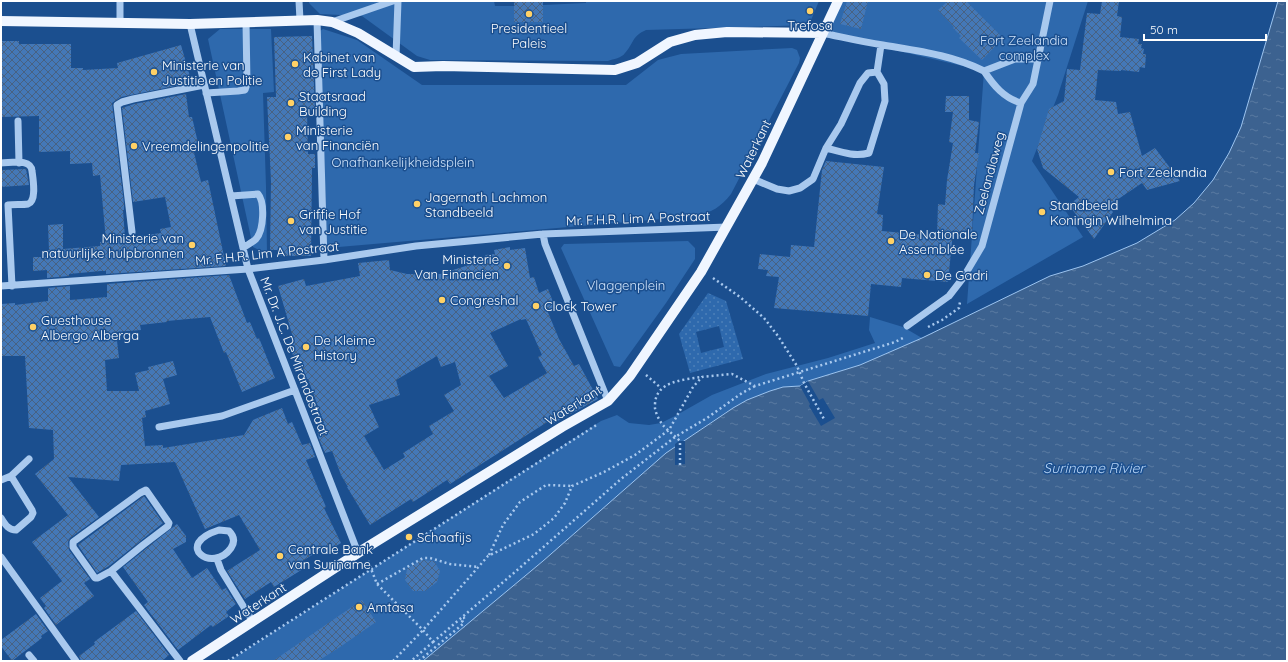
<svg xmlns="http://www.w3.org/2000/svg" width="1288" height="662" font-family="Quicksand,sans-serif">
<defs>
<pattern id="grass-dots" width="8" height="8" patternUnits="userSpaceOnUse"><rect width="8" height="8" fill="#2e69ad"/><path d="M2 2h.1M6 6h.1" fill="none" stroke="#4d80b9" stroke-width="1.8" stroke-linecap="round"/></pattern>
<pattern id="water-ripples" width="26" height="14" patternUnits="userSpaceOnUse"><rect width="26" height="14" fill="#3c6290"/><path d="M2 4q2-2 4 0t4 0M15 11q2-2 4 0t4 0" fill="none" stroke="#597aa1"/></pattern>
<pattern id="building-cross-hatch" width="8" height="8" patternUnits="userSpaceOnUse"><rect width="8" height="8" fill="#4478b7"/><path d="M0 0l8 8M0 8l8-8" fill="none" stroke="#486282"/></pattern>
</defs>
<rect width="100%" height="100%" fill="#1b4f8f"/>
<path fill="url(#grass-dots)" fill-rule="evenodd" d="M708,293L726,301L743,359L690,373L679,334ZM719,326L724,347L701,353L696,332Z"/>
<path fill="#2e69ad" d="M309,1H494L495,6H514V22H543V5L586,3V1H819L809,25L646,30C632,36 634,43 625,53C622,58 613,59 608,61L430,60L417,56L362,16L320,14L309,3Z
M838,1H1088L1058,95L1032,161L1083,237L967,304L984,71L822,33Z
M220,29H271L274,92L263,93L266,187L267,254L253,247L208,39Z
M323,29L357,40L422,85H626L658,60L681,54L792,48L797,50L800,58L799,63L731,194C721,207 712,212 696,216L327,248L320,31Z
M688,241L695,248V259L666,303L620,367L614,366L561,248L564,244Z
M870,317L903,327L922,338L860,365L808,381L800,386L783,387L770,391L747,400L726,412L666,453L543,561L423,661H229L601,421L617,415L629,423L649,425L661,423L675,416L712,395L766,374L828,358L875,343L869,330Z"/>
<path fill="url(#water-ripples)" stroke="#9cc4f0" d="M1278,1H1287V661H423L543,561L666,453L733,408L747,400L770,391L783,387L800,386L808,381L860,365L922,338L1050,276L1083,266L1137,243L1175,220L1194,203L1213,180L1229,153L1241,127Z"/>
<path fill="#1b4f8f" d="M808,381L819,400L823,398L835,418L821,426L809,406L810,404L800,386Z
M679,441H685V464L675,465V444Z"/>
<path fill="url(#building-cross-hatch)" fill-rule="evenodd" d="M514,1H543V22H514Z
M847,1H868L861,29L840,24Z
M948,1H966L1003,38L982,60L959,38L961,36L953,28L954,27L938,10Z
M1102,1H1119L1117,16L1122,17L1120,37L1139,39L1138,44H1142L1141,48L1144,49L1143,54H1146L1145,68L1140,67L1139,72L1121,70V71L1098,70L1095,100L1116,102L1118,114L1130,112L1142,156L1155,148L1180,181L1147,190L1142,183L1108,206L1113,212L1094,239L1069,205L1079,197L1043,168L1037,149L1049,109L1064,101L1067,69L1080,70L1087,13L1100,14Z
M312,36L315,110L307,111L308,154H315V168H312L311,256H277V250H270L271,182L267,97H276L274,37Z
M1,41H19V44H71V68H83V70L118,68L117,63L181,45L191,80L185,82V84L121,97L112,103L124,204V210H123L125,238L161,233L160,229L171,227L165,197L133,202L122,108L134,104L186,94L189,117H192L198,143L192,144L201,182L208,180L226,266L106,274V271H101L69,274V276L47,278V270L33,271V257H46L45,250H49L48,225L63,224V249L100,246V242L106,241L100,175L93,176L92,163L70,164V151L39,152V116L1,117Z
M946,96H969V120L979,122L975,153H979L974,185L972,234L953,232L948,282L902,278L901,287L871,284L868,316L774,308L779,277L766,276L768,270L758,269L760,254L790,257L791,245L814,247L822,170L826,161L884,167L877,214L883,215L882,231L937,236L938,204L945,205L947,180L953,143L949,142L953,112H945Z
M26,169L29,185L1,187V170Z
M510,247V250L525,248L530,278L534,277L539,293L548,289L555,307L547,310L559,339L574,366L579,364L598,399L554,423L552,419L450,484L447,480L413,502L411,499L370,525L347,487H348L341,475L332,451L325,453L319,439L316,426L324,423L308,379H305L300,364L296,365L289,343L294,341L278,286L304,279L306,286L360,276L358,263L389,260L390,270L407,274H440L469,265L485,257V255L495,254L494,250ZM521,319V320L526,319L542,355L538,357L547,373L504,398L489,376L508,366L490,333ZM437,356L441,367L455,362L461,385L444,395L454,411L429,426L433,434L403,453L405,457L384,470L364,436L379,427L369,405L400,395L396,380Z
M229,275L247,323L250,322L257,339L259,338L275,378L242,392L226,352L224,353L210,317L167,321V322L140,325L141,330L116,332L119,358L105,360L107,391H139L135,373L149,370L148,367L173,361L177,375L163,379L170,404L145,411L146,417L142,418L145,446L163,445V448L244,435L253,420L282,408L288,424L292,422L302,445L310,443L315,457L306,460L326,507L324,508L341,543L325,553L322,549L299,563L303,569L274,587L271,582L245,599L227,571L260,550L239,515L205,529L175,462L121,465L119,481L68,477L99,517L70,538L68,542L69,550L90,579L84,583L94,596L56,625L44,608L46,606L40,598L62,581L32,542L68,515L35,474L54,459L53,430L29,428L25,356H1V304L15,303V305L48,301V288L70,286V300L107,297V284Z
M144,496L163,523L109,566L97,573L78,545Z
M177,524L186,536V542L173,549L192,578L207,568L222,590L226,588L236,604L226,612L229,616L213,627L211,625L178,650L144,605L148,602L123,567Z
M421,560L434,561L440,571L437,582L425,591H413L405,580L407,569Z
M362,600L376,622L340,647L318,661H273Z
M136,611L169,655L162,661H81L79,656L95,644L94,642Z
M36,614L48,631L41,636L42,638L12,661L1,646V640Z"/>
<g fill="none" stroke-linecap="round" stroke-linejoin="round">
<path stroke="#a9c9ee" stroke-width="2.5" stroke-dasharray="2 3" stroke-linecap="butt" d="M713,278L740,297L764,318L778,336L797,366L804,383L824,419
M928,327L942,320L959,308L960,302
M646,375L661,388
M680,465V441C674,435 667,430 662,424C658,418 654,410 655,404C656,381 683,380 701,377
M489,555L503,525L520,502L546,485L572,486
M368,561L377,584L423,630L433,642L411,661
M377,584L423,558H430L450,564L478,567
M433,642L515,572L621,479L675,437L707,418L742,393L755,386
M228,661L598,424
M393,661L423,630L488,556L534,534L554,518L565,503L572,486L604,472L635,455L669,430L693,387L702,377L732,374L755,386L895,342L905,337
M419,661L464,623L462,621L464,618H463"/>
<path stroke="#a9c9ee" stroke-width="7" d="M120,1V23
M299,1L300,20
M317,20L324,260
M332,22L393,1
M190,24L248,269L358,553
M822,33C842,37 862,42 883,45C918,51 952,55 984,71L1015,59H1037
M396,56L398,1
M984,71C994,86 1004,98 1021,103
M206,93L238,91L245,90L247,84L246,22
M18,121L19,163
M826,148C841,152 854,157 869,153L885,101L884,84L877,72L881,45
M1,163C11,163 31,158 32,171C33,179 37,201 28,204C22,205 14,204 8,205L12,286
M753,179L777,189L789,191L800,188L813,179L826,148L841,124L860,83L868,73L877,72
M231,196L258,194C265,202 264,230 256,239C253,242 247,245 243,248
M132,232L117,105L122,102L133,99L204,85
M543,234L545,244L608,401
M1,286L248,269L324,260L416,246L543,234L727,227
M907,326L949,296L963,278L982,246L1021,103L1033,84L1050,1
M159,427L222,416L295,390
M1,480L11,476L29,459
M146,490L169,523L168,526L143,545L111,571L98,578H95L73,547V542L140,493Z
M1,518C5,524 8,530 16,530L31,517L33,513L32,510L11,476
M219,530L229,531C234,536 235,542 231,548C213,574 172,545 219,530Z
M1,557L76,661
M217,559L221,570L253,622
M111,571L180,661
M29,655L34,661"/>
<path stroke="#f0f6ff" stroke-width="10" d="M1,21L190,24L317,20L332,22L358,33L414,67L443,66L615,70L637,63L670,42L695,35L727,32L822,33
M192,661L364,549L562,427L608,401L630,376L701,272L762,163L838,1"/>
</g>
<g fill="#ffd166" stroke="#1b4f8f" stroke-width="1.5">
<circle cx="810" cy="11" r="4"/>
<circle cx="529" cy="14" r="4"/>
<circle cx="295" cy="64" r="4"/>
<circle cx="154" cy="72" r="4"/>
<circle cx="291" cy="103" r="4"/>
<circle cx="288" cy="137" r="4"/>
<circle cx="134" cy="146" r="4"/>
<circle cx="1111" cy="172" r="4"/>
<circle cx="417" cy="204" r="4"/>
<circle cx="1042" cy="212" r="4"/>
<circle cx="291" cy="221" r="4"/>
<circle cx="891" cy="241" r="4"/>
<circle cx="192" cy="245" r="4"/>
<circle cx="507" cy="266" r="4"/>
<circle cx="927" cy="275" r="4"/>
<circle cx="442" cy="300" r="4"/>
<circle cx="536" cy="306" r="4"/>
<circle cx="33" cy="327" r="4"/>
<circle cx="306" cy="347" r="4"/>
<circle cx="409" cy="537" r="4"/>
<circle cx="280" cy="556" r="4"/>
<circle cx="359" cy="607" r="4"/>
</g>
<g text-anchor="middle" stroke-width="3" stroke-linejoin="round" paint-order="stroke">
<g font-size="13" fill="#fff" stroke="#1b4f8f" text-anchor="start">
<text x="810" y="30" text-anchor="middle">Trefosa</text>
<text x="529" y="33" text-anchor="middle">Presidentieel<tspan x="529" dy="15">Paleis</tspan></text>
<text x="303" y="62">Kabinet van<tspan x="303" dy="15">de First Lady</tspan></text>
<text x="162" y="70">Ministerie van<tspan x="162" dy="15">Justitie en Politie</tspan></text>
<text x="299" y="101">Staatsraad<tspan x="299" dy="15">Building</tspan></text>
<text x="296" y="135">Ministerie<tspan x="296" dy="15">van Financiën</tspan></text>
<text x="142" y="151">Vreemdelingenpolitie</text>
<text x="1119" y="177">Fort Zeelandia</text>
<text x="425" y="202">Jagernath Lachmon<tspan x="425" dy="15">Standbeeld</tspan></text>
<text x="1050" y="210">Standbeeld<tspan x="1050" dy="15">Koningin Wilhelmina</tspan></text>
<text x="299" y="219">Griffie Hof<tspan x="299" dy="15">van Justitie</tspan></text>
<text x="899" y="239">De Nationale<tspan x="899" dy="15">Assemblée</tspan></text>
<text x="184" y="243" text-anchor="end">Ministerie van<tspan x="184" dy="15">natuurlijke hulpbronnen</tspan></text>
<text x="499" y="264" text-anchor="end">Ministerie<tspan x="499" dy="15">Van Financien</tspan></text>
<text x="935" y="280">De Gadri</text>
<text x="450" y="305">Congreshal</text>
<text x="544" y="311">Clock Tower</text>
<text x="41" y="325">Guesthouse<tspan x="41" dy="15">Albergo Alberga</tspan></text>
<text x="314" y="345">De Kleime<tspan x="314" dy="15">History</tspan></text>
<text x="417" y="542">Schaafijs</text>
<text x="288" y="554">Centrale Bank<tspan x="288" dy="15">van Suriname</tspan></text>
<text x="367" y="612">Amtasa</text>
</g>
<g font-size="13" fill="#cfe3fa" stroke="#1b4f8f">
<text x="1024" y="45">Fort Zeelandia<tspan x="1024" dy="15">complex</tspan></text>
<text x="403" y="167">Onafhankelijkheidsplein</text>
<text x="626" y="290">Vlaggenplein</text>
</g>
<g font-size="13" fill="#fff" stroke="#1b4f8f">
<text transform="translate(753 149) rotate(-64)" y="5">Waterkant</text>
<text transform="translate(989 173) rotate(-75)" y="5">Zeelandiaweg</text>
<text transform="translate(638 218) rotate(-2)" y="5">Mr. F.H.R. Lim A Postraat</text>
<text transform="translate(267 253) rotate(-6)" y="5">Mr. F.H.R. Lim A Postraat</text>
<text transform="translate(295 356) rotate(69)" y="5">Mr. Dr. J.C. De Mirandastraat</text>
<text transform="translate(573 405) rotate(-32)" y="5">Waterkant</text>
<text transform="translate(258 603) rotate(-33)" y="5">Waterkant</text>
</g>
<g font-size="14" font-style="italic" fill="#b5d3f5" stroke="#1b4f8f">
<text x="1094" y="473">Suriname Rivier</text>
</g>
</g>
<rect width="1288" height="662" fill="none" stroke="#ffffff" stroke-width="4"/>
<path d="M1144 34v6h122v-6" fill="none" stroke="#ffffff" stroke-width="2"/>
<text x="1150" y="34" font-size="12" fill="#ffffff" stroke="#1b4f8f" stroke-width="3" paint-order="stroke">50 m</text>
</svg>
